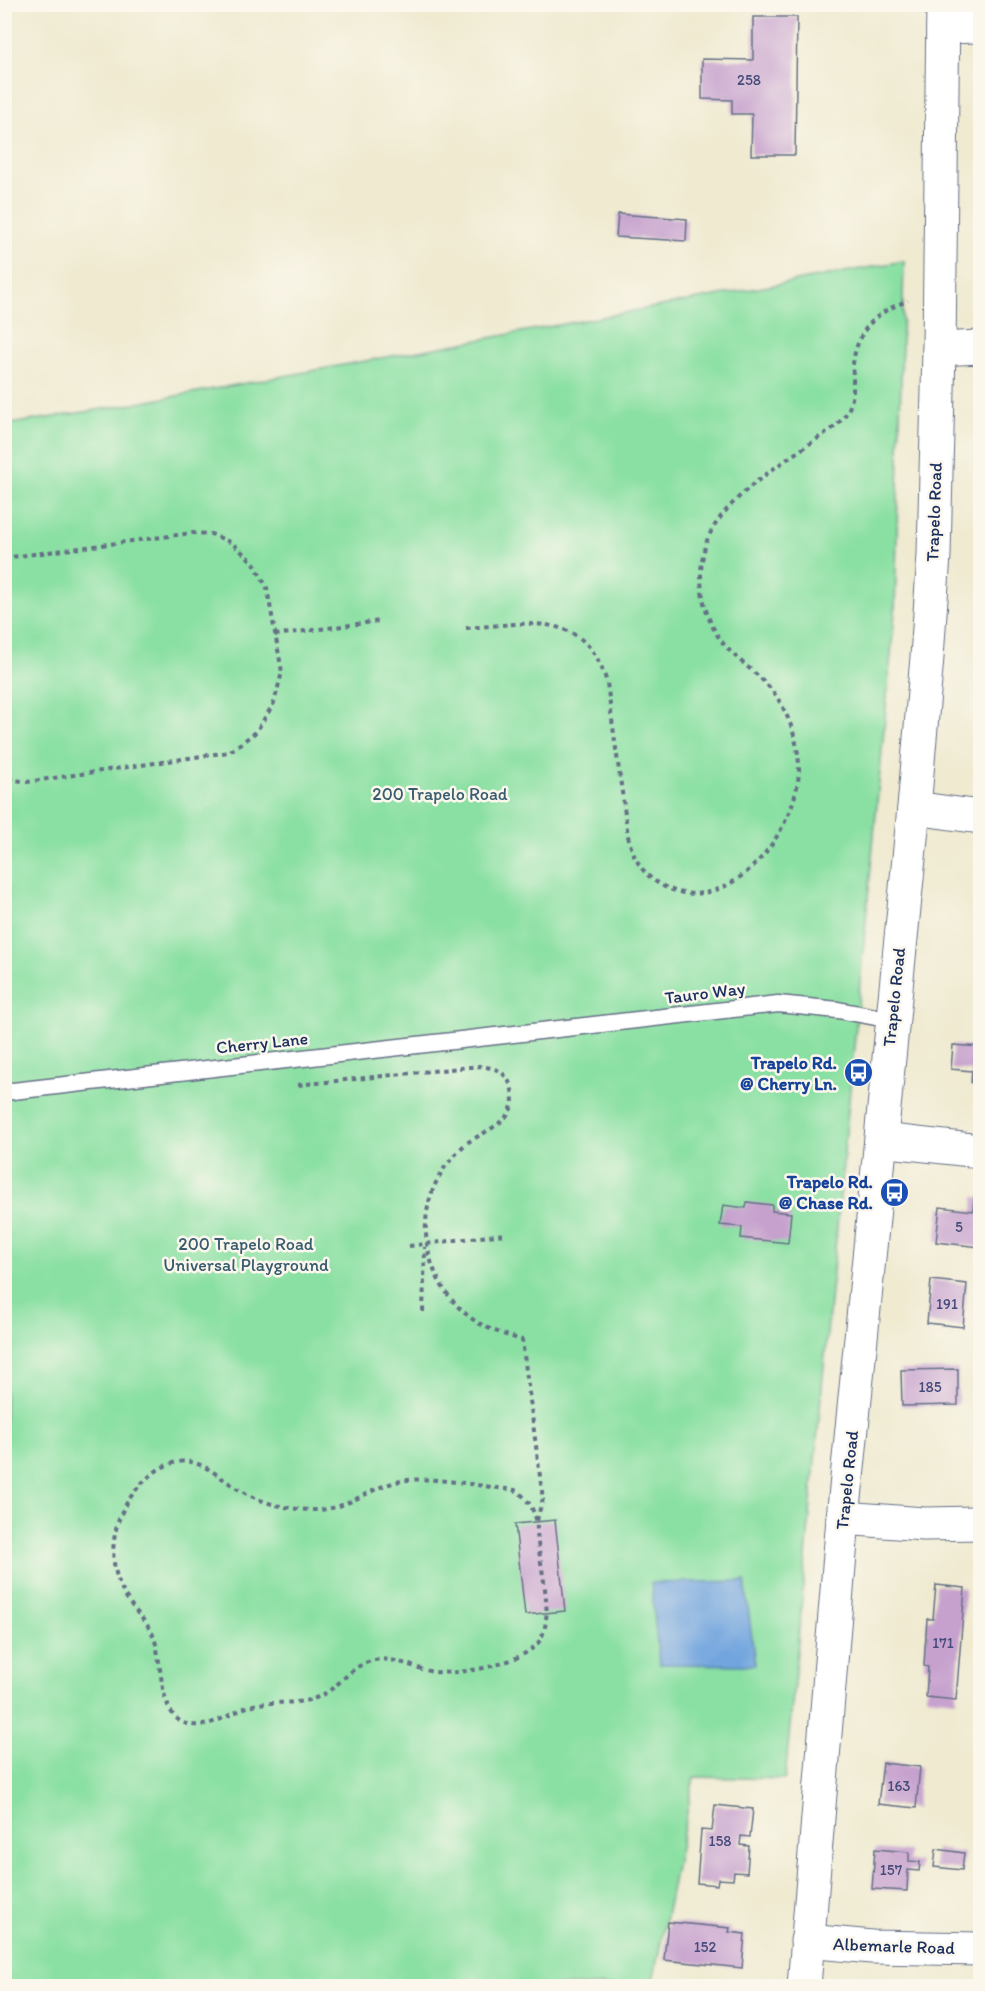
<svg xmlns="http://www.w3.org/2000/svg" width="985" height="1991" font-family="Itim,sans-serif">
<rect width="100%" height="100%" fill="#fbf7ec"/>
<filter id="ink" filterUnits="userSpaceOnUse"><feTurbulence type="fractalNoise" baseFrequency=".0167" numOctaves="2"/><feDisplacementMap in="SourceGraphic" scale="12" xChannelSelector="R" yChannelSelector="G"/><feConvolveMatrix kernelMatrix="1 2 1 2 8 2 1 2 1" color-interpolation-filters="sRGB"/></filter>
<filter id="wash" filterUnits="userSpaceOnUse"><feTurbulence type="fractalNoise" baseFrequency=".008" numOctaves="4" result="noise"/><feDisplacementMap in="SourceGraphic" scale="24" xChannelSelector="R" yChannelSelector="G"/><feGaussianBlur stdDeviation="1.35" result="paint"/><feColorMatrix in="noise" values="0 0 0 0 0 0 0 0 0 0 0 0 0 0 0 0 0 1.4 0 .05"/><feComposite in="paint" operator="in"/></filter>
<g filter="url(#wash)">
<rect width="100%" height="100%" fill="#efead0"/>
<path fill="#8ae0a3" stroke="#528880" stroke-width="1.5" d="M904,261L895,612L785,1779L694,1777L652,1986H5V425L133,404Z"/>
<path fill="#72a5de" stroke="#466a9e" stroke-width="1.5" d="M745,1581L755,1665L659,1664L651,1583Z"/>
<g id="blocks">
<path fill="#c6a1ce" d="M753,17H797L795,155H751L752,114H732V100L702,99V59L753,60Z
M618,214L687,219L686,241L616,237Z
M953,1045L980,1047V1084L971,1083L972,1071L951,1069Z
M974,1197H980V1247L936,1242L940,1207L973,1211Z
M747,1202L772,1205V1211L791,1213L788,1243L741,1238L742,1227L720,1225L723,1205L746,1208Z
M931,1280L967,1284L963,1327L927,1323Z
M958,1369V1405L902,1406L901,1370Z
M555,1520L565,1611L525,1615L515,1524Z
M936,1585L965,1588L956,1700L926,1697L928,1667L924,1666L927,1619H933Z
M883,1763L920,1767L916,1808L878,1804Z
M715,1805L753,1809L750,1837L741,1836L740,1845L749,1846L747,1873L734,1872L733,1880L718,1879L717,1885L697,1883L701,1830L712,1831Z
M875,1849L909,1852V1861L920,1862L919,1871L908,1870L907,1891L872,1889Z
M936,1849L964,1853L962,1870L934,1867Z
M668,1922L730,1928L729,1932L745,1934L742,1968L664,1960Z"/>
</g>
</g>
<g filter="url(#ink)">
<use href="#blocks" fill-opacity="0" stroke="#657086" stroke-width="1.5"/>
<g fill="none" stroke-linecap="round" stroke-linejoin="round">
<defs>
<path id="service" d="M4,1092L778,1004L838,1010L892,1020"/>
<path id="minor" d="M943,27L980,26
M939,349L980,347
M914,808L980,817
M881,1140L980,1151
M843,1518L924,1524L980,1523
M807,1941L872,1947L980,1949"/>
<path id="secondary" d="M804,1986L843,1518L914,808L927,657L934,555L939,349L943,4"/>
</defs>
<use href="#service" stroke="#657086" stroke-width="19"/>
<use href="#minor" stroke="#657086" stroke-width="35"/>
<use href="#secondary" stroke="#657086" stroke-width="35"/>
<path stroke="#657086" stroke-width="4" stroke-dasharray="4.5 4.5" stroke-linecap="butt" d="M4,558L192,533L211,534L232,543L254,563L267,588L282,672L274,703L256,732L229,752L27,782L4,778
M466,628C526,624 586,608 607,683L628,836C633,858 642,875 663,886C730,921 798,830 799,769C799,743 789,714 774,693C762,677 745,666 731,652C704,626 695,582 705,547C717,499 796,454 836,426C842,419 849,412 851,402C855,390 852,377 853,364C857,330 876,311 908,301
M275,635L380,621
M298,1085L479,1066C487,1067 495,1068 501,1072C513,1081 517,1102 508,1114C499,1127 480,1134 467,1143C460,1148 454,1157 448,1163C410,1212 423,1282 471,1318C486,1329 505,1335 522,1340L543,1499C541,1506 538,1514 537,1522C535,1554 557,1612 540,1640C526,1664 455,1677 429,1671C411,1667 390,1655 371,1661C351,1666 340,1686 322,1695C302,1706 279,1701 258,1704C234,1708 210,1733 184,1723C157,1712 163,1658 153,1635C149,1626 142,1619 136,1611C114,1584 108,1555 118,1522C127,1494 159,1456 191,1462C209,1466 223,1480 238,1489C261,1503 285,1509 312,1510C346,1511 365,1490 396,1482C429,1474 480,1487 515,1490C529,1499 532,1507 537,1522
M409,1246L504,1234
M423,1312L425,1247"/>
<use href="#service" stroke="#fff" stroke-width="16"/>
<use href="#minor" stroke="#fff" stroke-width="33"/>
<use href="#secondary" stroke="#fff" stroke-width="33"/>
</g>
</g>
<defs>
<symbol id="bus-disc" viewBox="-11 -11 22 22"><circle r="9.5" fill="#1a4fb4" stroke="#fbf7ec"/><path d="M-5-6H5V4H4V6H2V4H-2V6H-4V4H-5ZM-3.5-4V0h7V-4ZM-3.5 1.2v1.5H-2V1.2ZM2 1.2v1.5H3.5V1.2Z" fill="#fff"/></symbol>
</defs>
<g fill-rule="evenodd">
<use href="#bus-disc" x="842" y="1056" width="33" height="33"/>
<use href="#bus-disc" x="878" y="1176" width="33" height="33"/>
</g>
<g text-anchor="middle" stroke-width="5" stroke-linejoin="round" paint-order="stroke">
<g font-size="15" fill="#464c7a">
<text x="749" y="85">258</text>
<text x="959" y="1232">5</text>
<text x="947" y="1309">191</text>
<text x="930" y="1392">185</text>
<text x="943" y="1648">171</text>
<text x="899" y="1791">163</text>
<text x="720" y="1846">158</text>
<text x="891" y="1875">157</text>
<text x="705" y="1952">152</text>
</g>
<g font-size="18" fill="#1b2f5e" stroke="#fbf7ec">
<text transform="translate(934 512) rotate(-88)" y="6">Trapelo Road</text>
<text transform="translate(705 993) rotate(-7)" y="6">Tauro Way</text>
<text transform="translate(894 997) rotate(-84)" y="6">Trapelo Road</text>
<text transform="translate(262 1043) rotate(-6)" y="6">Cherry Lane</text>
<text transform="translate(847 1480) rotate(-84)" y="6">Trapelo Road</text>
<text transform="translate(894 1946) rotate(2)" y="6">Albemarle Road</text>
</g>
<g font-size="18" fill="#375b6f" stroke="#fbf7ec">
<text x="440" y="800">200 Trapelo Road</text>
<text x="246" y="1250">200 Trapelo Road<tspan x="246" dy="21">Universal Playground</tspan></text>
</g>
<g font-size="18" font-weight="bold" fill="#164399" stroke="#fbf7ec" text-anchor="end">
<text x="837" y="1069">Trapelo Rd.<tspan x="837" dy="21">@ Cherry Ln.</tspan></text>
<text x="873" y="1188">Trapelo Rd.<tspan x="873" dy="21">@ Chase Rd.</tspan></text>
</g>
</g>
<rect width="985" height="1991" fill="none" stroke="#fbf7ec" stroke-width="24"/>
</svg>
